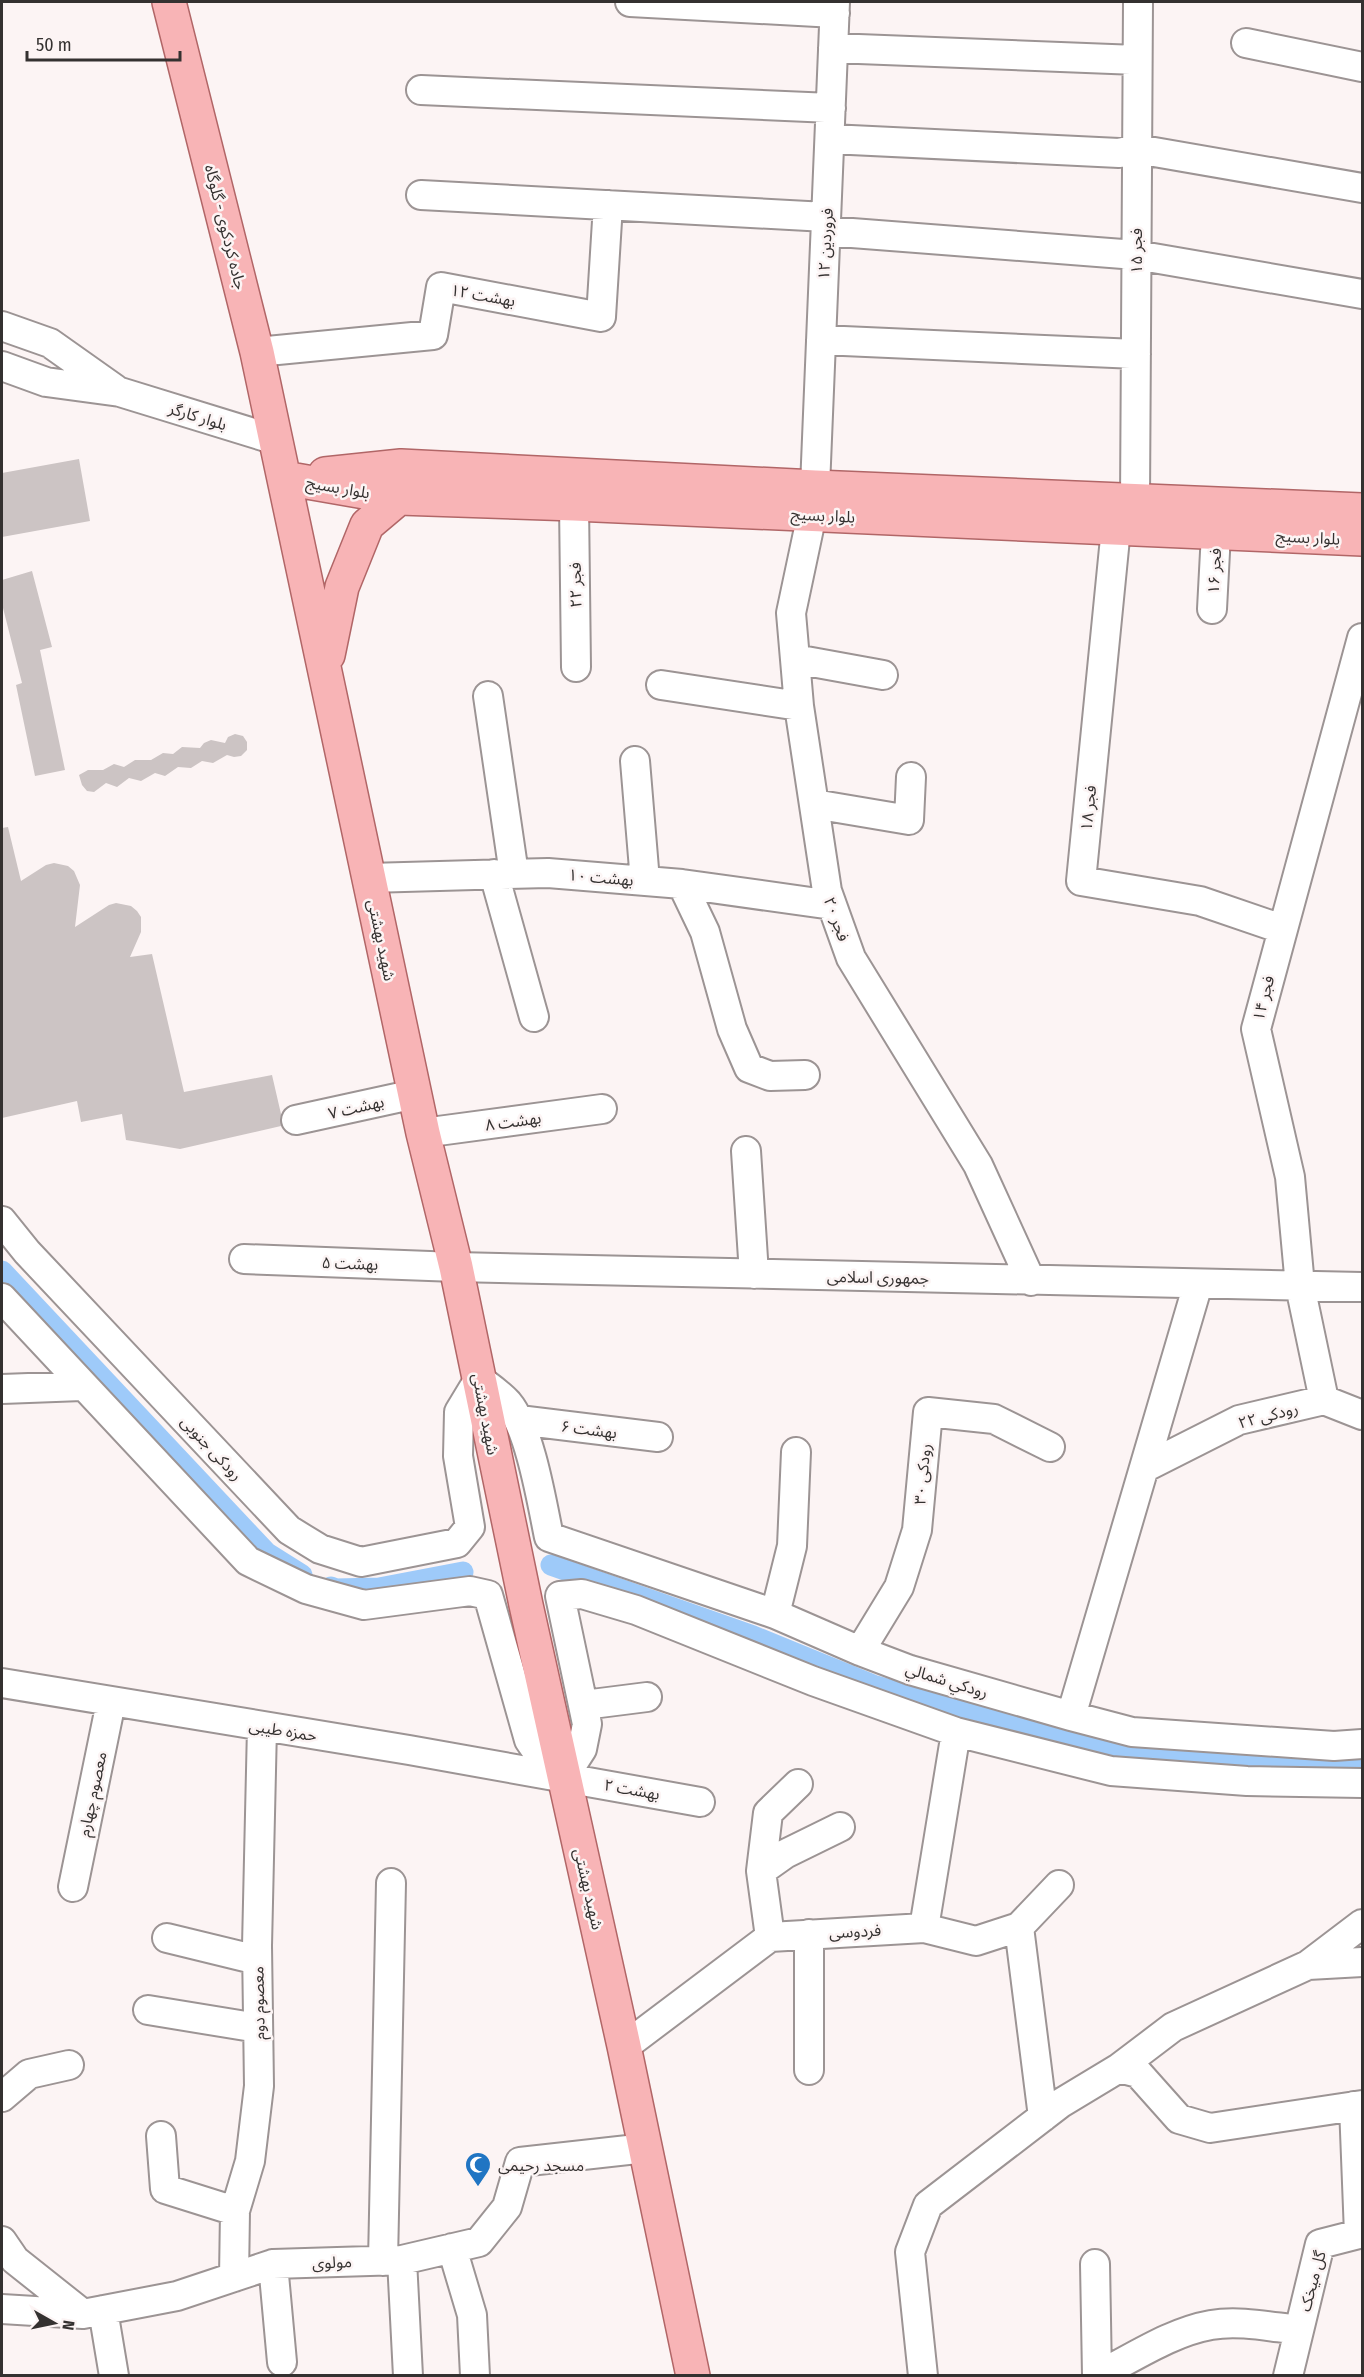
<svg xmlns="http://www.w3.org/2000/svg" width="1364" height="2377" font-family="'Fira Sans Condensed','Noto Sans Arabic',sans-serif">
<rect width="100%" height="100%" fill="#fcf4f4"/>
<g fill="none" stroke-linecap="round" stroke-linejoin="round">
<path stroke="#9ecaf9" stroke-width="21" d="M2,1271L267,1553L302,1575
M551,1565L753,1636L873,1685L1061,1740L1116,1753L1338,1765L1362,1763
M331,1587L336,1589L379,1588L463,1572"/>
</g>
<path fill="#ccc4c4" d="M79,459L90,521L2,537V473Z
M32,571L52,647L40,650L65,770L35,776L16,685L22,683L2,604V580Z
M235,734L243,736L247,742V750L241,756L234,757L227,755L213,763L202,761L191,768L178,767L165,776L155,773L141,781L129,778L117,787L106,783L94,792L87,791L82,785L79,775L88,770H103L114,764L124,767L135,760H151L163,753L173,754L182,747L200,748L204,743L211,740L225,743L228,737Z
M8,827L21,881L46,865L54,863L68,866L74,871L80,885L75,927L109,905L116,903L131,906L137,911L141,917V932L130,957L152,954L184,1092L272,1075L281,1114V1126L180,1149L126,1140L122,1114L81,1122L77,1101L2,1118V828Z"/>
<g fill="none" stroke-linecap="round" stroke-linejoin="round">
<defs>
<path id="minor" d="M630,2L835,13
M1246,43L1362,67
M833,48L1137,60
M421,90L831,108
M830,139L1119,153L1137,149L1362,188
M421,195L826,217
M826,231L1136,255L1362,294
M2,326L50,343L115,389
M821,340L1136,354
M257,352L433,335L441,287L601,317L608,205
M2,366L46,382L120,392L276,440
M815,487L835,2
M1135,501L1138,2
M574,504L576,667
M812,514L791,613L799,706L827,891L851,958L978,1165L1031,1281
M1116,528L1081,881L1200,901L1282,929
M1212,609L1216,533
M795,659L883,675
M661,685L799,706
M488,696L514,874
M635,761L645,881
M814,804L909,820L911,777
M494,874L534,1017
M369,878L548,873L682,884L832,905
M682,884L705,932L732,1029L749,1068L770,1076L805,1075
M296,1120L415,1094
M423,1133L602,1109
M746,1151L754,1274
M2,1221L27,1252L289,1530L320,1549L361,1562L457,1543L470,1527L458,1456L459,1412L479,1379C488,1386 500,1394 508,1403C530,1429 542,1503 549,1537L775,1614L860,1651L910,1670L1071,1716L1132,1732L1334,1746L1362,1744
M244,1259L456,1267L1362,1287
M2,1298L248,1561L306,1589L364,1605L470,1591L488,1595L529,1740L540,1756L564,1777
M2,1389L82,1386
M1324,1400L1300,1286L1290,1177L1256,1029L1362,638
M519,1420L658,1437
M1144,1468L1239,1420L1324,1400L1362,1415
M775,1614L792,1546L796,1452
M860,1651L899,1587L917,1530L928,1412L994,1419L1050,1447
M2,1683L409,1750L700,1802
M584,1705L647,1697
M1071,1716L1198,1284
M564,1777L582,1749L587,1724L560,1596L582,1594L636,1610L813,1681L956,1732L1111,1771L1247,1781L1362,1783
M761,1871L768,1813L798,1784
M73,1887L111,1702
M1019,1927L1043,2117
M924,1928L976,1941L1019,1927L1059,1885
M809,1934V2070
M770,1937L761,1871L785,1854L840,1827
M167,1938L257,1960
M1308,1965L1362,1962
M148,2010L258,2028
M624,2047L770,1937L924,1928L956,1732
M1119,2068L1138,2073L1179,2119L1210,2128L1362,2105
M2,2097L29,2074L69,2065
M161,2136L165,2189L235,2211
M2,2241L15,2260L83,2314L177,2296L273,2264L402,2260L479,2242L507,2207L520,2162L646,2148
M452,2248L472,2315L475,2376
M402,2260L408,2376
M383,2261L391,1883
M273,2264L282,2362
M1095,2264L1097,2375
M234,2277L235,2211L250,2161L259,2086L257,1946L262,1727
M2,2309L83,2314
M103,2310L114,2376
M923,2376L910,2252L928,2205L1061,2103L1119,2068L1173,2027L1308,1965L1362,1924
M1097,2376C1133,2358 1171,2332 1211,2325C1239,2320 1271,2327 1299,2330
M1288,2376L1320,2244L1359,2234L1354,2106"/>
<path id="major" d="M169,2L257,352L423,1133L456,1267L526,1605L624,2046L693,2376
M325,474L401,466L815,487L1362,510
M284,478L399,498L574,504L1362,539
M328,655L342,587L367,525L399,498"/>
</defs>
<use href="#minor" stroke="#9c9494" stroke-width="32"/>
<use href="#major" stroke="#b16667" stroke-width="36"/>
<use href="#minor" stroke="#fff" stroke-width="28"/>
<use href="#major" stroke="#f8b4b6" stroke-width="33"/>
</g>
<defs>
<symbol id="mosque-pin" viewBox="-11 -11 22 30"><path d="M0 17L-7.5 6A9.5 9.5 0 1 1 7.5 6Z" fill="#2075c3" stroke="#fcf4f4"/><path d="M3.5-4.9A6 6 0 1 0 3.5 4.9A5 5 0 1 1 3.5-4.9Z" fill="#fff"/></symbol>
</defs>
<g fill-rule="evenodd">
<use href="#mosque-pin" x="463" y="2150" width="30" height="40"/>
</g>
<g text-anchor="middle" stroke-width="5" stroke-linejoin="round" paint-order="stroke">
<g font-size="16" fill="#343130" stroke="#fcf4f4">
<text transform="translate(226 227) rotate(76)" y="6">جاده کردکوی - گلوگاه</text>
<text transform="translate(825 244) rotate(-87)" y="6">۱۲ فروردین</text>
<text transform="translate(1136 251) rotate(-90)" y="6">فجر ۱۵</text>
<text transform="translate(483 295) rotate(10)" y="6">بهشت ۱۲</text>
<text transform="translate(198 416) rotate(17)" y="6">بلوار کارگر</text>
<text transform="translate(338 487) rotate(10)" y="6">بلوار بسیج</text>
<text transform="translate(823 515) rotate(3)" y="6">بلوار بسیج</text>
<text transform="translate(1308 537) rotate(3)" y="6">بلوار بسیج</text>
<text transform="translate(1214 571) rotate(-87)" y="6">فجر ۱۶</text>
<text transform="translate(575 585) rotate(-91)" y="6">فجر ۲۲</text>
<text transform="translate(1088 808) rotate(-84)" y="6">فجر ۱۸</text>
<text transform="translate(601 877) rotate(5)" y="6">بهشت ۱۰</text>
<text transform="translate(837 919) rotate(70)" y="6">فجر ۲۰</text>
<text transform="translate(382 940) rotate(78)" y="6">شهید بهشتی</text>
<text transform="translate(1263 998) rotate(-76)" y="6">فجر ۱۴</text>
<text transform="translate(356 1107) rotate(-13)" y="6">بهشت ۷</text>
<text transform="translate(513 1121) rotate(-8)" y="6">بهشت ۸</text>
<text transform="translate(350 1263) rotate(2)" y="6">بهشت ۵</text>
<text transform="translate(878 1277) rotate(1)" y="6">جمهوری اسلامی</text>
<text transform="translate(486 1414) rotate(79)" y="6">شهید بهشتی</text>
<text transform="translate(1268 1415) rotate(-15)" y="6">رودکی ۲۲</text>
<text transform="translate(589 1429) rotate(7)" y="6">بهشت ۶</text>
<text transform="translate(212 1448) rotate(47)" y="6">رودکی جنوبی</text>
<text transform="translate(922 1474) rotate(-85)" y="6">رودکی ۳۰</text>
<text transform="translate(947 1680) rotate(17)" y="6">رودکي شمالي</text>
<text transform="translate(283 1730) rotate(9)" y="6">حمزه طیبی</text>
<text transform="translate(632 1789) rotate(10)" y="6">بهشت ۲</text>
<text transform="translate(92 1794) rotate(-78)" y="6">معصوم چهارم</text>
<text transform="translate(589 1889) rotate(77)" y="6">شهید بهشتی</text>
<text transform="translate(855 1931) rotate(-3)" y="6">فردوسی</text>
<text transform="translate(258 2003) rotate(-91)" y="6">معصوم دوم</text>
<text transform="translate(332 2262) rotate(-2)" y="6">مولوی</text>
<text transform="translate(1312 2281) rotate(-75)" y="6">گل میخک</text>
</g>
<g font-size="16" fill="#343130" stroke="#fcf4f4" text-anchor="start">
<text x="498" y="2171">مسجد رحیمی</text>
</g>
</g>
<rect width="1364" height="2377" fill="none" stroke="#343130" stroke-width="6"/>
<g transform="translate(54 2323) rotate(99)" stroke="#fcf4f4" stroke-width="4.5" paint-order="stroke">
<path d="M0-4.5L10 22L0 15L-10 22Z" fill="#343130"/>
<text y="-9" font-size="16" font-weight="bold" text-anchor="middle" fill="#343130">N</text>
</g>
<path d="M27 51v9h153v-9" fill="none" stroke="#343130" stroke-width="3"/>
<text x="36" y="51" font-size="18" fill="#343130" stroke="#fcf4f4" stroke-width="4.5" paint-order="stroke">50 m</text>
</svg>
